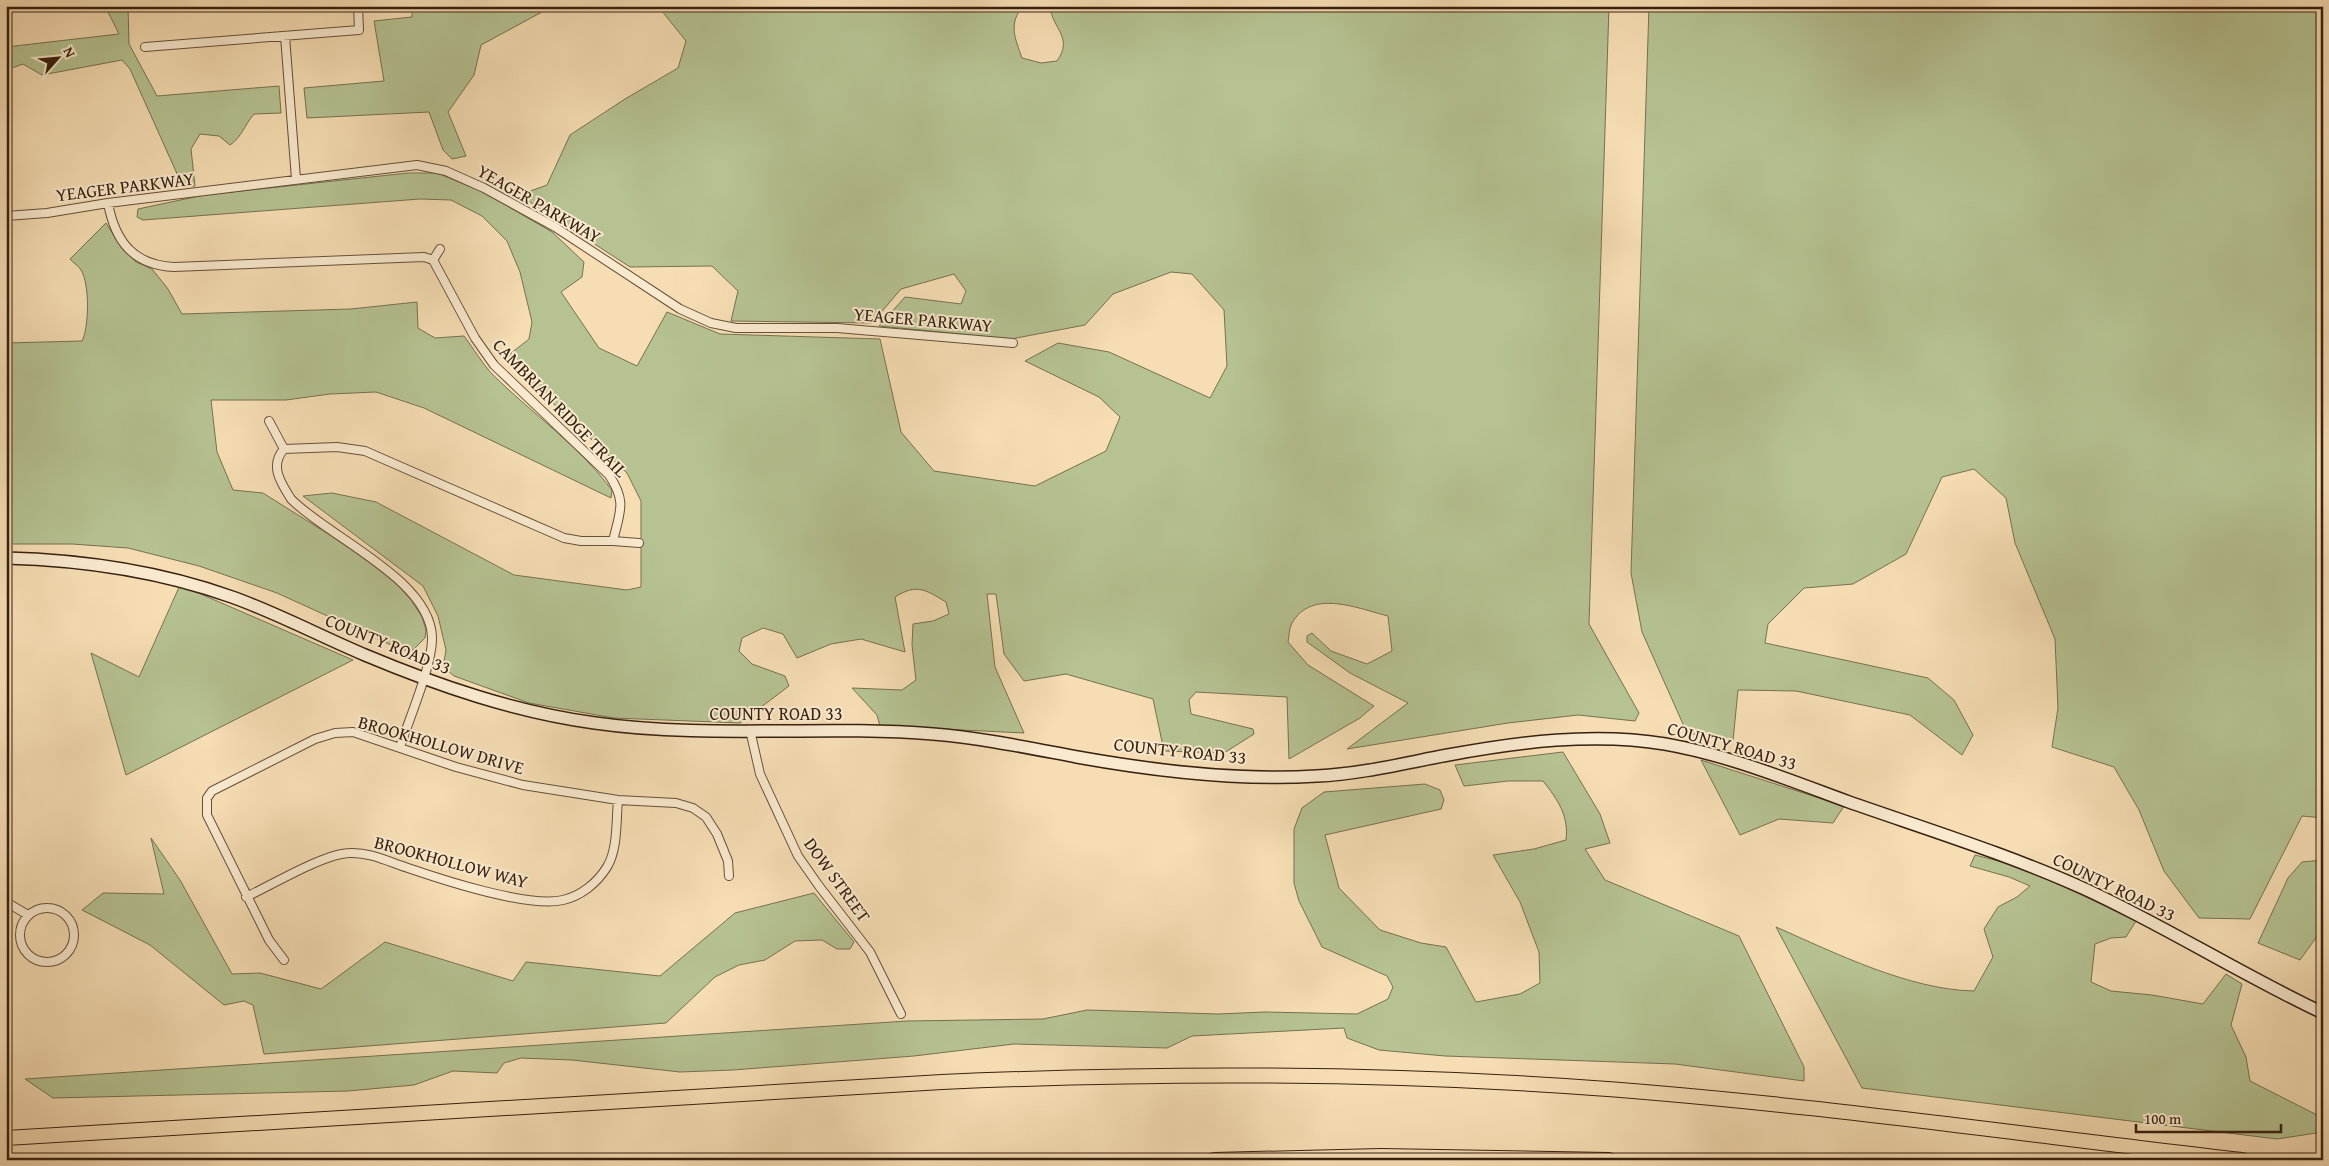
<svg xmlns="http://www.w3.org/2000/svg" width="2329" height="1166" font-family="'Gentium Book Plus',serif">
<rect width="100%" height="100%" fill="#f6ddb4"/>
<filter id="stains"><feTurbulence type="fractalNoise" baseFrequency=".004" numOctaves="4"/><feColorMatrix values="0 0 0 0 .2 0 0 0 0 .09 0 0 0 0 .02 0 0 0 .5 -.17"/></filter>
<radialGradient id="worn" r=".72"><stop offset=".6" stop-color="#630" stop-opacity="0"/><stop offset="1" stop-color="#630" stop-opacity=".3"/></radialGradient>
<path fill="#b6c292" stroke="#767150" d="M105,6H128L129,44L157,96L279,86L281,113L254,114C245,124 242,137 230,145L219,136L200,134L191,149L195,186L183,187L130,69L122,60L42,75L23,64L6,70V47L119,34Z
M412,6H553L481,45L474,75L448,112L466,156L452,159L443,150L429,112L307,118L304,88L384,81L374,21L412,17Z
M658,6H1023C1008,24 1015,38 1022,58L1041,63L1057,61C1074,37 1052,29 1050,6H1609L1589,624L1639,713L1635,721L1578,715L1508,723L1347,749L1408,703L1350,673L1307,642V636L1312,633L1331,651L1367,664L1392,651L1388,616C1359,609 1312,588 1292,623C1289,628 1289,637 1288,642L1308,665L1374,706L1360,718L1289,759L1287,697L1196,692L1189,700L1191,714L1253,729L1254,734L1224,753L1164,751L1153,699L1066,674L1024,681L1004,654L996,594H987L995,667L1024,733L880,726L877,715L852,688L902,690L916,680L912,645L913,624L933,621L949,614L946,602C926,590 917,583 895,597L905,652L861,639L831,644L797,658L783,634L763,628L742,638L739,651L752,664L785,676L789,686L740,723L614,718L529,703L454,676L443,667L446,650L438,616L423,586L303,496L332,493L376,502L514,575L627,590L641,587V501L627,473L505,358L529,339L532,322L520,272L507,241L482,216L451,200L420,199L143,220L137,217L138,209L204,195L408,173H437L485,193L552,232L584,262L582,277L561,292L599,348L637,366L667,312L720,334L880,339L901,432L934,471L1035,486L1106,451L1120,417L1099,397L1025,361L1058,343L1109,352L1210,398L1227,366L1224,310L1192,274L1171,272L1113,294L1085,325L1011,339L879,326L905,297L961,304L966,291L954,274L901,289L872,323L731,321L738,291L712,266L630,267L519,195L547,185L570,135L625,99L678,68L686,41Z
M1649,6H2323V818L2302,816L2250,919L2199,918L2164,871L2139,810L2114,767L2052,747L2058,708L2055,639L2015,543L2006,498L1974,469L1942,477L1906,554L1853,584L1804,588L1768,624L1765,643L1928,678L1954,700L1973,735L1962,755L1910,715L1796,691L1738,690L1733,741L1687,733L1642,632L1631,573Z
M106,223L121,247L136,262L152,269L168,289L182,314L351,309L417,302L418,328L435,338L464,336C474,349 483,365 494,376C533,414 579,446 612,490L611,498L424,408L376,392L330,394L286,400H211L217,452L233,490L263,493L384,569L411,600L422,617L426,630L425,638L413,650H402L277,593L199,566L128,548L72,544H6V343L82,341C89,328 90,284 81,270C79,266 73,263 70,259Z
M180,585L353,660L126,775L91,653L139,677Z
M1563,752L1600,814L1610,843L1585,849L1605,880L1739,936L1804,1067V1081L1675,1064L1445,1056L1379,1050L1347,1038L1344,1028L1192,1036L1167,1048L1014,1044L914,1056L733,1070L680,1072L572,1060L521,1058L504,1063L497,1073L453,1071L414,1085L348,1091L53,1098L25,1079L907,1021L1043,1019L1087,1010L1218,1014L1265,1012L1357,1014L1388,999L1393,987L1387,976L1322,947L1299,901L1294,883V829L1302,808L1324,792L1425,784L1440,790L1444,800L1441,809L1325,835L1339,888L1380,930L1421,943L1446,947L1476,1002L1520,994L1540,983L1539,952L1520,902L1493,855L1534,849L1566,840C1569,816 1558,800 1543,781H1508L1464,786L1455,765Z
M1701,760L1844,806L1833,823L1779,819L1740,835Z
M151,838L180,880L232,974L260,973L321,989L385,942L513,981L526,962L660,976L735,913L814,893L854,942L850,949H837L822,940L795,941L765,960L739,965L715,977L666,1023L264,1054L253,1005L244,1001L224,1005L150,945L82,910L103,893L164,894Z
M1975,855L2025,868L2136,921L2126,937L2111,938L2095,944L2091,982L2111,991L2152,995L2203,1004L2226,974L2242,984L2231,1025L2246,1057L2250,1081L2317,1115L2323,1116V1132L2277,1139L1862,1088L1776,927C1835,953 1910,990 1974,991L1993,957L1984,929L1998,907L2017,897L2030,886L2009,877L1970,866Z
M2323,860V928L2300,960L2258,943L2288,878L2302,862Z"/>
<g fill="none" stroke-linecap="round" stroke-linejoin="round">
<defs>
<path id="street" d="M285,36L296,179
M145,47L359,30L358,6
M108,203C115,241 133,265 174,267L424,257L433,260L475,338L494,365L609,475C627,502 620,511 613,541H581L564,538L365,451L337,447L284,449L269,421
M6,216L47,213L108,203L417,165L446,171L484,188L555,227L680,309L711,323L736,328H837L1013,343
M433,260L440,249
M284,449C269,466 281,483 291,499C328,537 430,579 432,637C433,664 409,719 400,747
M613,541L639,543
M750,730L760,774L798,856L819,886L870,952L901,1014
M246,897C272,885 325,853 350,853C370,852 389,862 408,868C443,880 529,908 563,900C581,896 597,883 607,867C618,849 616,821 618,800
M6,902L28,915
M20 935a27 27 0 1 1 54 0a27 27 0 1 1-54 0Z
M284,960L269,940L207,815V798L212,791L315,739L335,733L353,732L456,767L523,785L618,800L676,803L693,808L706,817L717,834L728,861L729,876"/>
<path id="secondary" d="M6,558C83,560 159,571 232,597C277,613 320,636 365,655C439,686 515,712 595,723C707,739 821,725 933,734C982,738 1029,748 1077,757C1155,771 1238,781 1317,776C1361,774 1405,763 1448,755C1518,742 1594,732 1665,744C1728,755 1789,780 1849,802C1929,830 2010,855 2087,890C2167,927 2242,975 2323,1013"/>
<path id="highway" d="M6,1138L942,1082C1150,1073 1357,1072 1565,1086C1791,1101 2017,1134 2242,1160
M1214,1160L1381,1156L1609,1160"/>
</defs>
<use href="#street" stroke="#674f38" stroke-width="10"/>
<use href="#secondary" stroke="#37200f" stroke-width="14"/>
<use href="#highway" stroke="#37200f" stroke-width="16"/>
<use href="#street" stroke="#f9e9ce" stroke-width="8"/>
<use href="#secondary" stroke="#f9e9ce" stroke-width="11"/>
<use href="#highway" stroke="#f6ddb4" stroke-width="14"/>
</g>
<g text-anchor="middle" stroke-width="4" stroke-linejoin="round" paint-order="stroke">
<g font-size="18" fill="#37200f" stroke="#f9e9ce">
<text transform="translate(125 187) rotate(-7)" y="6">YEAGER PARKWAY</text>
<text transform="translate(539 204) rotate(30)" y="6">YEAGER PARKWAY</text>
<text transform="translate(923 320) rotate(5)" y="6">YEAGER PARKWAY</text>
<text transform="translate(560 408) rotate(46)" y="6">CAMBRIAN RIDGE TRAIL</text>
<text transform="translate(388 644) rotate(22)" y="6">COUNTY ROAD 33</text>
<text x="776" y="720">COUNTY ROAD 33</text>
<text transform="translate(441 745) rotate(16)" y="6">BROOKHOLLOW DRIVE</text>
<text transform="translate(1732 746) rotate(16)" y="6">COUNTY ROAD 33</text>
<text transform="translate(1180 751) rotate(6)" y="6">COUNTY ROAD 33</text>
<text transform="translate(451 862) rotate(15)" y="6">BROOKHOLLOW WAY</text>
<text transform="translate(837 880) rotate(54)" y="6">DOW STREET</text>
<text transform="translate(2114 887) rotate(26)" y="6">COUNTY ROAD 33</text>
</g>
</g>
<rect width="2329" height="1166" fill="none" stroke="#f6ddb4" stroke-width="25"/>
<rect x="8" y="8" width="2314" height="1151" fill="none" stroke="#37200f" stroke-width="2.5"/>
<rect x="12" y="12" width="2304" height="1141" fill="none" stroke="#37200f"/>
<g transform="translate(58 58) rotate(63)" stroke="#f9e9ce" stroke-width="4" paint-order="stroke">
<path d="M0-4L9 19L0 12L-9 19Z" fill="#37200f"/>
<text y="-8" font-size="14" font-weight="bold" text-anchor="middle" fill="#37200f">N</text>
</g>
<path d="M2136 1124v8h145v-8" fill="none" stroke="#37200f" stroke-width="2.5"/>
<text x="2144" y="1124" font-size="15" fill="#37200f" stroke="#f9e9ce" stroke-width="4" paint-order="stroke">100 m</text>
<rect width="100%" height="100%" filter="url(#stains)"/>
<rect width="100%" height="100%" fill="url(#worn)"/>
</svg>
